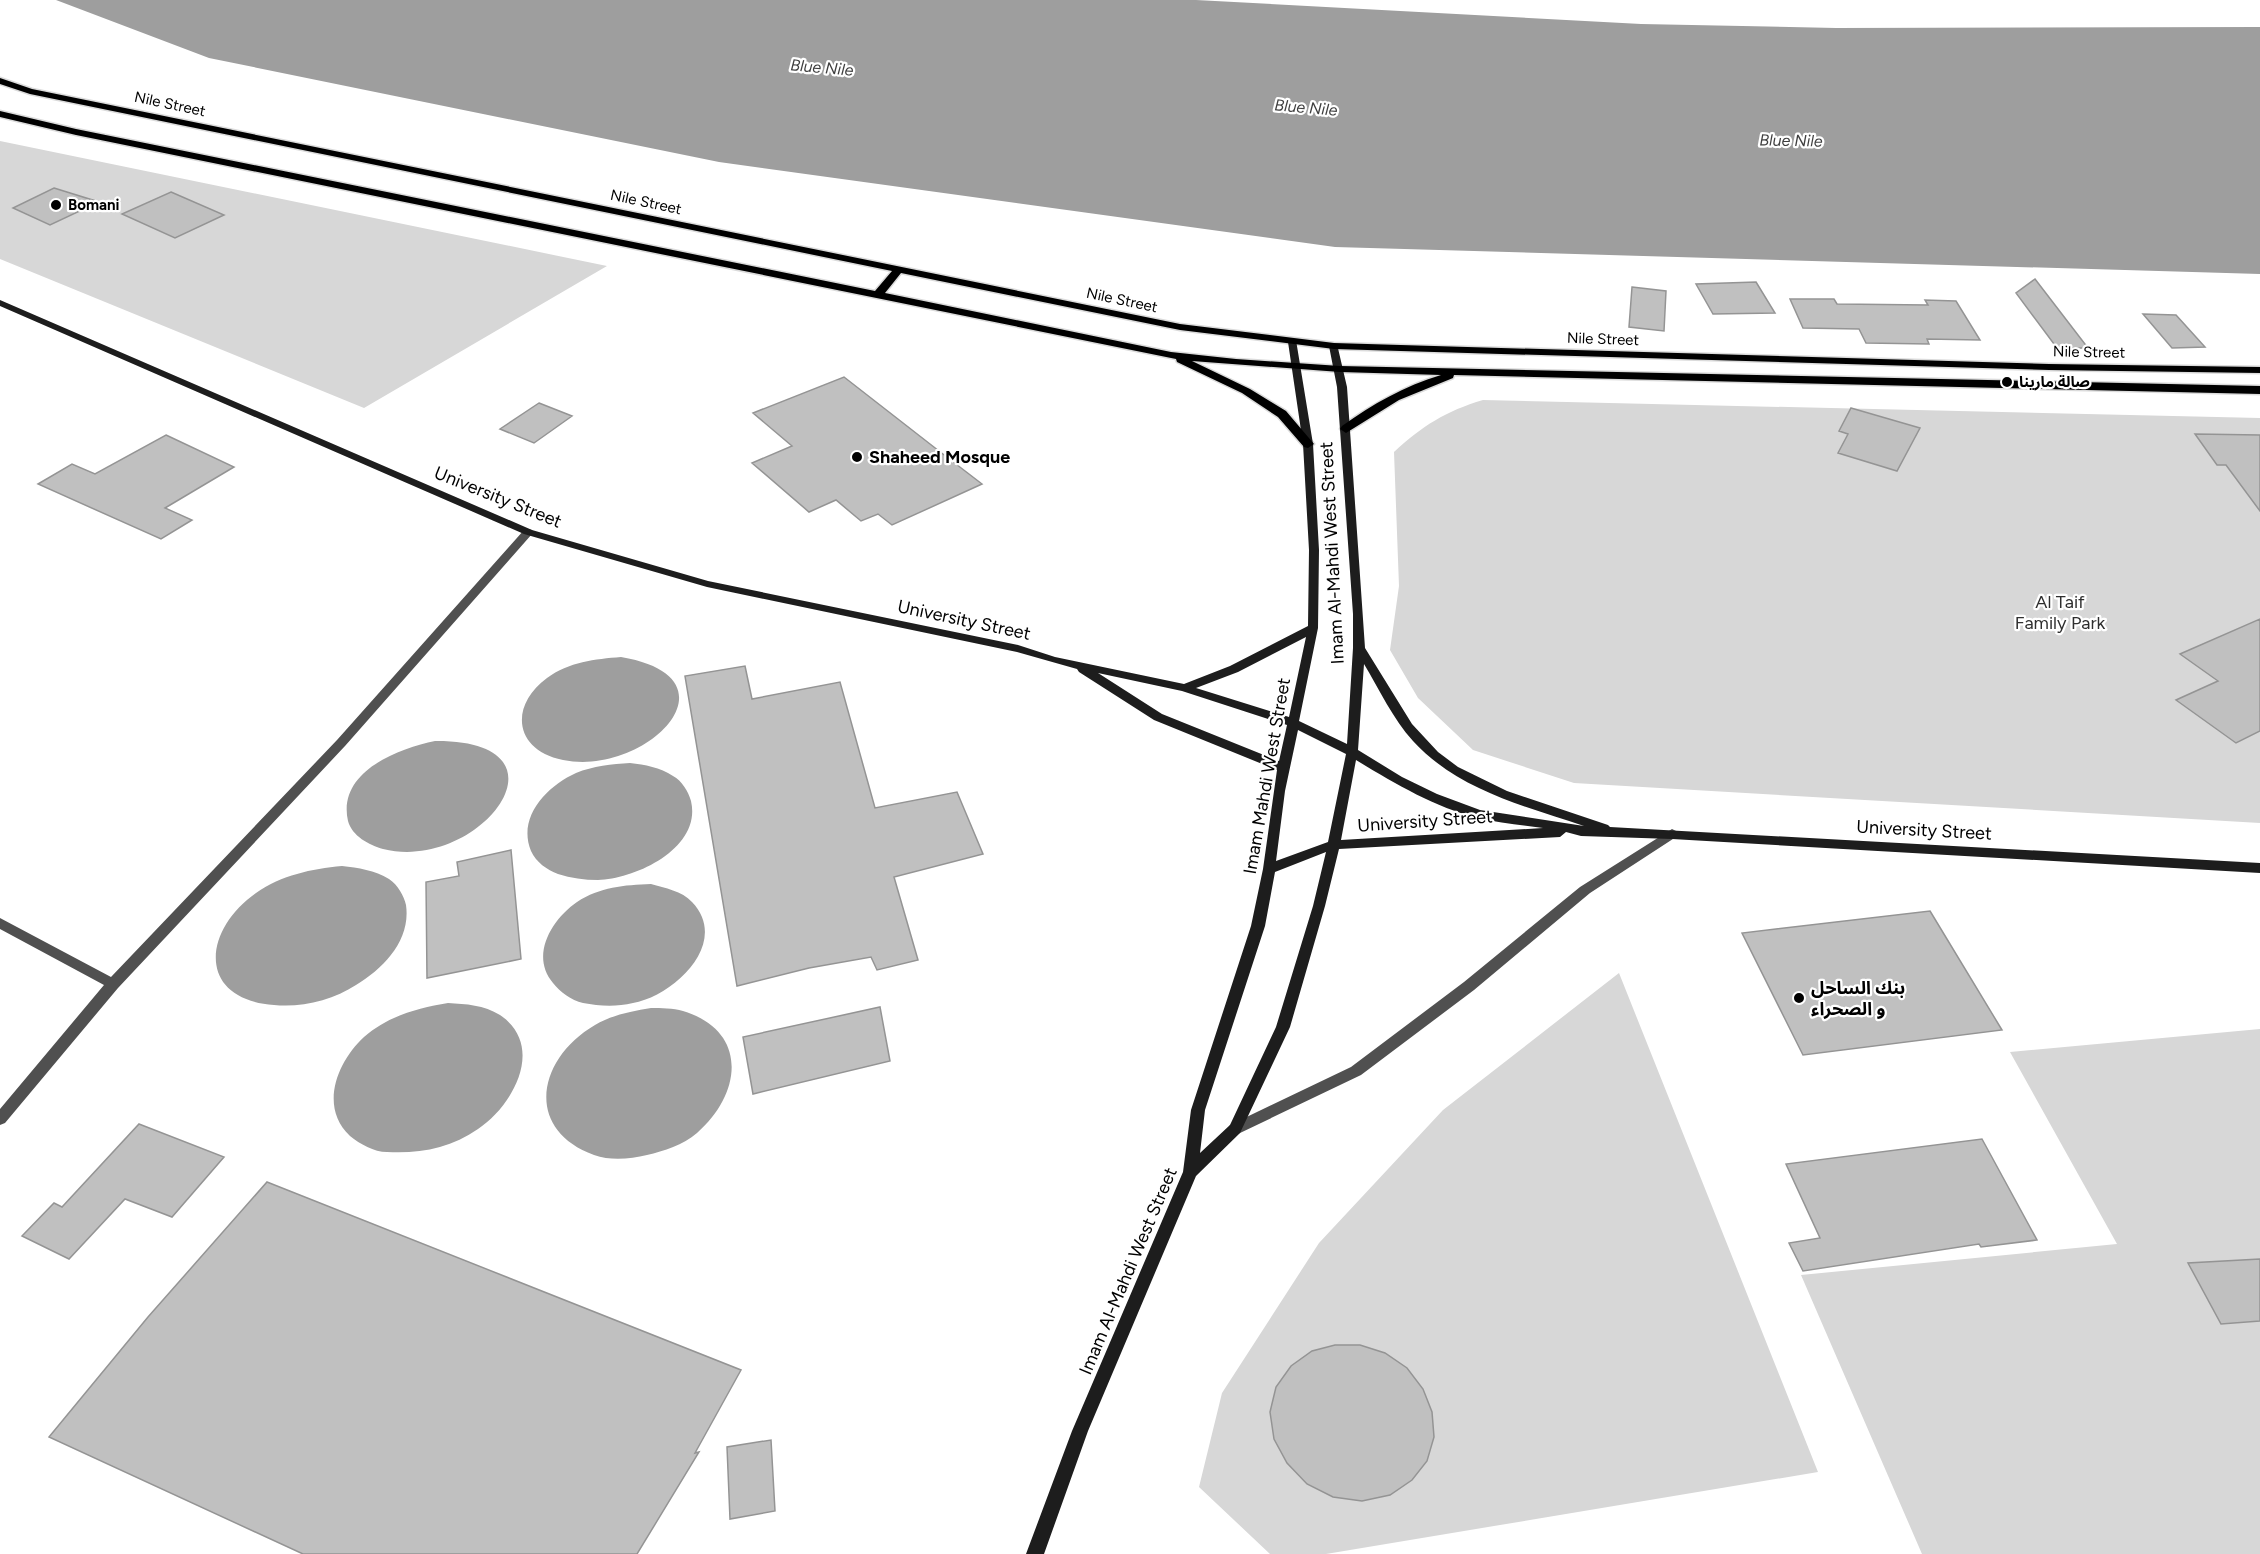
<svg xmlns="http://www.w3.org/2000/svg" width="2260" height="1554" font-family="Figtree,'Noto Sans Arabic',sans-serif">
<rect width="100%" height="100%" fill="#fff"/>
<path fill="#d7d7d7" d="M0,141L607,266L364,408L0,259Z
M1483,400L2260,418V823L1574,783L1473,750L1418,698L1390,650L1399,586L1394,452C1422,426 1446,411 1483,400Z
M1619,973L1818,1472L1326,1554H1270L1199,1487L1222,1393L1319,1243L1443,1110Z
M2260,1029V1554H1922L1801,1275L2117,1244L2010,1052Z"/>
<path fill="#9e9e9e" d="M56,0H1196L1641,24L1836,28L2260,27V274L1335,247L719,162L209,58Z
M621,657C744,678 646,777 563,760C514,750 509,706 547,678C569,662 595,659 621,657Z
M435,741C581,740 480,873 383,849C369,845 352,836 348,821C337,772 397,749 435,741Z
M630,763C645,765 660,767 673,776C682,781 688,791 691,801C702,848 636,879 598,880C584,880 571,878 558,874C547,870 536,862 531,851C517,817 547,786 576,773C593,766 612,764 630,763Z
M342,866C358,868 375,870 389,879C398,885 404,896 406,905C411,940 384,968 356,985C333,1000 301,1008 274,1005C196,999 203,930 256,893C282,875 311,869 342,866Z
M651,884C665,888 682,891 692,902C731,943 673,996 633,1003C616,1007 599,1006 583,1003C571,1000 560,992 553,983C530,956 551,920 577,902C600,887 624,885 651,884Z
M448,1003C466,1004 484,1005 500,1015C546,1046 513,1106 478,1129C451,1148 419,1154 387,1152C374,1152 360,1144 350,1136C319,1107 337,1062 364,1037C388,1016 418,1008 448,1003Z
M651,1008C661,1008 673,1008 683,1011C749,1031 742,1094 697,1133C683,1145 664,1151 647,1155C630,1159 611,1161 594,1155C523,1129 538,1058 595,1025C612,1015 632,1011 651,1008Z"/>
<path fill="#c0c0c0" stroke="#949494" stroke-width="1.5" d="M54,188L99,202L50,225L13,208Z
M171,192L224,215L175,238L122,214Z
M2035,279L2088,348H2057L2016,293Z
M1756,282L1775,313L1713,314L1696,284Z
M1632,287L1666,291L1664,331L1629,327Z
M1790,299H1834L1837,304L1928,305L1925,300L1956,301L1980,340L1927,339L1929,344L1866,343L1859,329L1803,328Z
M2143,314L2176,315L2205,347L2172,348Z
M844,377L939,451L982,484L892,525L878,514L861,521L836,500L809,512L752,463L792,446L753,413Z
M539,403L572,416L534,443L500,429Z
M1851,408L1920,428L1897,471L1838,453L1848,434L1839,431Z
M2195,434L2260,435V511L2226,465H2217Z
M166,435L234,467L165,508L192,520L161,539L38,484L72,464L95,474Z
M2260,619V731L2236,743L2176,700L2218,681L2180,654Z
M745,666L752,699L840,682L875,808L957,792L983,854L894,877L918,960L877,970L871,957L809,968L737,986L685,676Z
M511,850L521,959L427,978L426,882L459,876L457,862Z
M1930,911L2002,1030L1803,1055L1742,933Z
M880,1007L890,1061L753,1094L743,1037Z
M139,1124L224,1157L172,1217L125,1199L69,1259L22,1236L54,1203L62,1207Z
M1982,1139L2037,1240L1981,1247L1979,1244L1803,1271L1789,1243L1820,1238L1786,1164Z
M267,1182L741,1370L695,1453L699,1452L637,1554H303L49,1437L148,1317Z
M2260,1259V1321L2221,1324L2188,1263Z
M1335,1345H1360L1385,1353L1407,1368L1423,1389L1432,1412L1434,1437L1427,1461L1412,1480L1390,1495L1362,1501L1333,1497L1307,1484L1287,1463L1274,1439L1270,1412L1276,1387L1291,1366L1312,1351Z
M771,1440L775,1511L730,1519L727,1447Z"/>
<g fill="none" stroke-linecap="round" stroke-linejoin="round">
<defs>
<path id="primary" d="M0,78L32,89L1180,324L1334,343L2049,364L2260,367V373L2049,370L1334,349L1180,330L901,273L885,293L1171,352L1236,359L1340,366L2260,386V394L1454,375L1453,378L1399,400L1346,433L1340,429L1342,426C1373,404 1404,386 1441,375L1340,372L1192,361L1250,389L1286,411L1314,444L1308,448L1304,447L1278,417L1242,393L1177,362L1176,359L76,135L0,117V111L76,129L875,291L892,271L30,94L0,84Z"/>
</defs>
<use href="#primary" stroke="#dbdbdb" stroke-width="3"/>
<path fill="#505050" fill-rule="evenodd" d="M1672,829L1676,831L1678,834L1676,837L1590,893L1474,990L1361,1075L1240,1133L1235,1135L1230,1133L1228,1129L1230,1125L1351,1067L1464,982L1580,887Z"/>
<path fill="#505050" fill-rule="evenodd" d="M528,529L532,530L533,532L532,534L345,746L118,988L5,1123L0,1125V1109L104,985L0,929V918L111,977L337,740L524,530Z"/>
<path fill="#1d1d1d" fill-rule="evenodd" d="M0,300L532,530L708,581L1018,645L1055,657L1184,684L1230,666L1308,626L1309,550L1303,444L1288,342L1293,339L1296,340L1313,444L1319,550L1318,628L1299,721L1347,744L1353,648V614L1337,387L1329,346L1331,344H1337L1347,387L1365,648L1412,724L1438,752L1458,767L1507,791L1608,825L1610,827L2260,863V873L1672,839L1581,836L1566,832L1560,837L1339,849L1325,906L1290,1027L1240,1133L1196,1176L1088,1431L1044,1554H1026L1072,1431L1183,1172L1191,1110L1251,926L1263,869L1277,770L1154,720L1079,672L1077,669L1017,652L707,587L524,534L0,306ZM1306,637L1289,717L1196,688L1238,672ZM1364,664C1379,689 1393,719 1413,741C1458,790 1524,806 1584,826L1480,810L1437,794L1402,777L1358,750ZM1098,673L1182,691L1287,725L1279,761L1162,714ZM1298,730L1346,754L1328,842L1276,861L1285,791ZM1356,760C1394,783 1434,807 1478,818C1499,823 1521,825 1543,828L1341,840ZM1326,852L1313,906L1276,1027L1230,1125L1200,1153L1205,1110L1265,926L1275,872Z"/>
<use href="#primary" fill="#000" fill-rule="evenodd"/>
</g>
<g fill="#000" stroke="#fff" stroke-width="2">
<circle cx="56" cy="205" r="6"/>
<circle cx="2007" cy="382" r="6"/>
<circle cx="857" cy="457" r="6"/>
<circle cx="1799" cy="998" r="6"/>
</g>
<g text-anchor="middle" stroke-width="4.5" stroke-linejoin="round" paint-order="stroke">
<g font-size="15" fill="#000" stroke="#fff">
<text transform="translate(170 104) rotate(12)" y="5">Nile Street</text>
<text transform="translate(646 202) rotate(12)" y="5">Nile Street</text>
<text transform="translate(1122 300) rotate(12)" y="5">Nile Street</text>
<text transform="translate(1603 339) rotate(2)" y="5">Nile Street</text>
<text transform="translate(2089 352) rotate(1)" y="5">Nile Street</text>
</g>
<g font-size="15" font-weight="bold" fill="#000" stroke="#fff" text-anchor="start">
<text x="68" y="210">Bomani</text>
<text x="2019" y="387">صالة مارينا</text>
</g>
<g font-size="16" font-style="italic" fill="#3f3f3f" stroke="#fff">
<text transform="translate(822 67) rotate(5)" y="6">Blue Nile</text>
<text transform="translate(1306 107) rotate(5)" y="6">Blue Nile</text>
<text transform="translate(1791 140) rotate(1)" y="6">Blue Nile</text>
</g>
<g font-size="18" font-weight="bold" fill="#000" stroke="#fff" text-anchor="start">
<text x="869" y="463">Shaheed Mosque</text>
<text x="1811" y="994">بنك الساحل<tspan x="1811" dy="21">و الصحراء</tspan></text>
</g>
<g font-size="18" fill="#000" stroke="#fff">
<text transform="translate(498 497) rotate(22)" y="6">University Street</text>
<text transform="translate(1332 553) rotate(-93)" y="6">Imam Al-Mahdi West Street</text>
<text transform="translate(964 620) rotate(12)" y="6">University Street</text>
<text transform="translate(1267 776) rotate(-80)" y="6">Imam Mahdi West Street</text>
<text transform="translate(1425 821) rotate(-4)" y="6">University Street</text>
<text transform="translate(1924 830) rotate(3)" y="6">University Street</text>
<text transform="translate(1128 1271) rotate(-67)" y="6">Imam Al-Mahdi West Street</text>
</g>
<g font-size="18" fill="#2e2e2e" stroke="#fff">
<text x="2060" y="608">Al Taif<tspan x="2060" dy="21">Family Park</tspan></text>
</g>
</g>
</svg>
